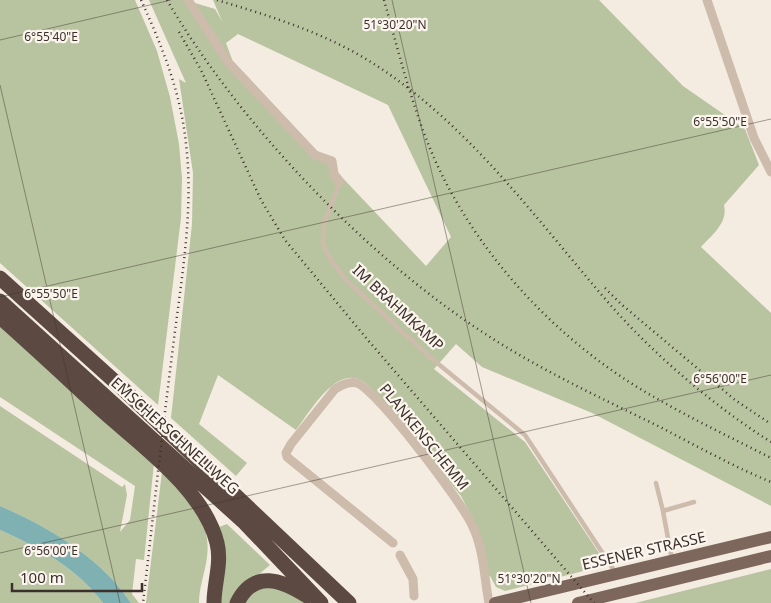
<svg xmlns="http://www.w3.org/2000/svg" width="771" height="603" font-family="'Noto Sans',sans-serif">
<rect width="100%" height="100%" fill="#f4ebe1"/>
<path fill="#b8c4a0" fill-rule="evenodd" d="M0,0H135L157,51L170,97L179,144L182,178L181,218L158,405L0,263Z
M149,0H185L215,9L222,21L213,0H599L683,86L745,129L759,165L724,205C728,223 713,234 701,247L771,313V506L592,413L482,367L456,344L434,369L525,442L607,565L505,591L496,587L490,576L487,575L478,529L461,496L371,388C341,356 313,408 296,430L218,375L199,424L247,463L236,476L171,418L192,224L193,173L179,79L186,83ZM238,34L388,105L451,237L426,266L233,62L226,43Z
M0,322L154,463L144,560L136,559L132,594L139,603H131C101,558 49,527 0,506V406L122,487L125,484L127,495L120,532L130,520L135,486L0,397Z
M162,472C187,495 212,521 207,557C205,573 199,587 199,603H146Z
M227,524L270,565L250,582L233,603H221L223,542L219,527Z
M0,530C38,547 77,568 103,603H0Z
M771,569V603H635Z
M261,587L279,588L305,603H244L247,598Z"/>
<path fill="#7fb0b2" d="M0,506C49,527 101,558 131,603H103C77,568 38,547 0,530Z"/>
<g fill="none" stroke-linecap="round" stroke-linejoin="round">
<path stroke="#cdbbac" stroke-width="4.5" d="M340,182L324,224L323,243L329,257L346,280L431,358L525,435L615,572
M656,483L663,511
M672,560L663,511L694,502"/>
<path stroke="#cdbbac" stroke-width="9" d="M188,0L228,62L315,155L332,161L334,174L340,182
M707,0L754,138L771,172
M393,543L287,457L286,453L291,444L335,389C342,385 349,381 357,383C377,390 461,501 472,525C484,549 484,577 489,603
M400,555L413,579L414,596"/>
<path stroke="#7d675c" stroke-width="12" d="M495,603L771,537
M578,603L771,556"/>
<path stroke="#5c4a42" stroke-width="15" d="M0,278L122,388L349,603
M0,301L245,523L321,603
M0,317C35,348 69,380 104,412C142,446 204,490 217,543C222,563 214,583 214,603
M237,603C254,569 282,580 307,596"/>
<path stroke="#3b302b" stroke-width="2.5" stroke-dasharray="1 4" stroke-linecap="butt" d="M141,0C162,46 181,93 186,144C194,211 181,281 173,347C162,433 153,518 143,603
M167,0C240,125 368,259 490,337C543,371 601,398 658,426C695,445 732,466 771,482
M217,0C270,16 326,33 374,64C471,126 538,222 613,308C658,358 714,406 771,442
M384,0C401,60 416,124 444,179C490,269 566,347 654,397C692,419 732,438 771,458
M179,32L201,70L261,200L285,240L367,339L594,603
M605,288L621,304L735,400L771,424"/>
</g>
<path fill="none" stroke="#3b302b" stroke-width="1" stroke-opacity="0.45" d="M392,0L531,603M0,40L171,0M0,85L120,603M0,297L771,119M0,553L771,375"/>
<g text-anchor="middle" stroke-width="4.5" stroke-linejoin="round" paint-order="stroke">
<g font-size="15" fill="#3b302b" stroke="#fbf5ee">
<text transform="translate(398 308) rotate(43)" y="5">IM BRAHMKAMP</text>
<text transform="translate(175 436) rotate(42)" y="5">EMSCHERSCHNELLWEG</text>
<text transform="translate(424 437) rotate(51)" y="5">PLANKENSCHEMM</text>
<text transform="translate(644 551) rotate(-13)" y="5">ESSENER STRASSE</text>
</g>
</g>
<g font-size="12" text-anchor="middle" fill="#3b302b" stroke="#fbf5ee" stroke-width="4.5" stroke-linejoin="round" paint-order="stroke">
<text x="395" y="29">51°30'20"N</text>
<text x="51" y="41">6°55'40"E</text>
<text x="720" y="126">6°55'50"E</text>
<text x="51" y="298">6°55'50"E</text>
<text x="720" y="383">6°56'00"E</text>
<text x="51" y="555">6°56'00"E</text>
<text x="529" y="583">51°30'20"N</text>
</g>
<path d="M12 583v8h130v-8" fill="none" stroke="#3b302b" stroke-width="2.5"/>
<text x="20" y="583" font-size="15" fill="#3b302b" stroke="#fbf5ee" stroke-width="4" paint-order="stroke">100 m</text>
</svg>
